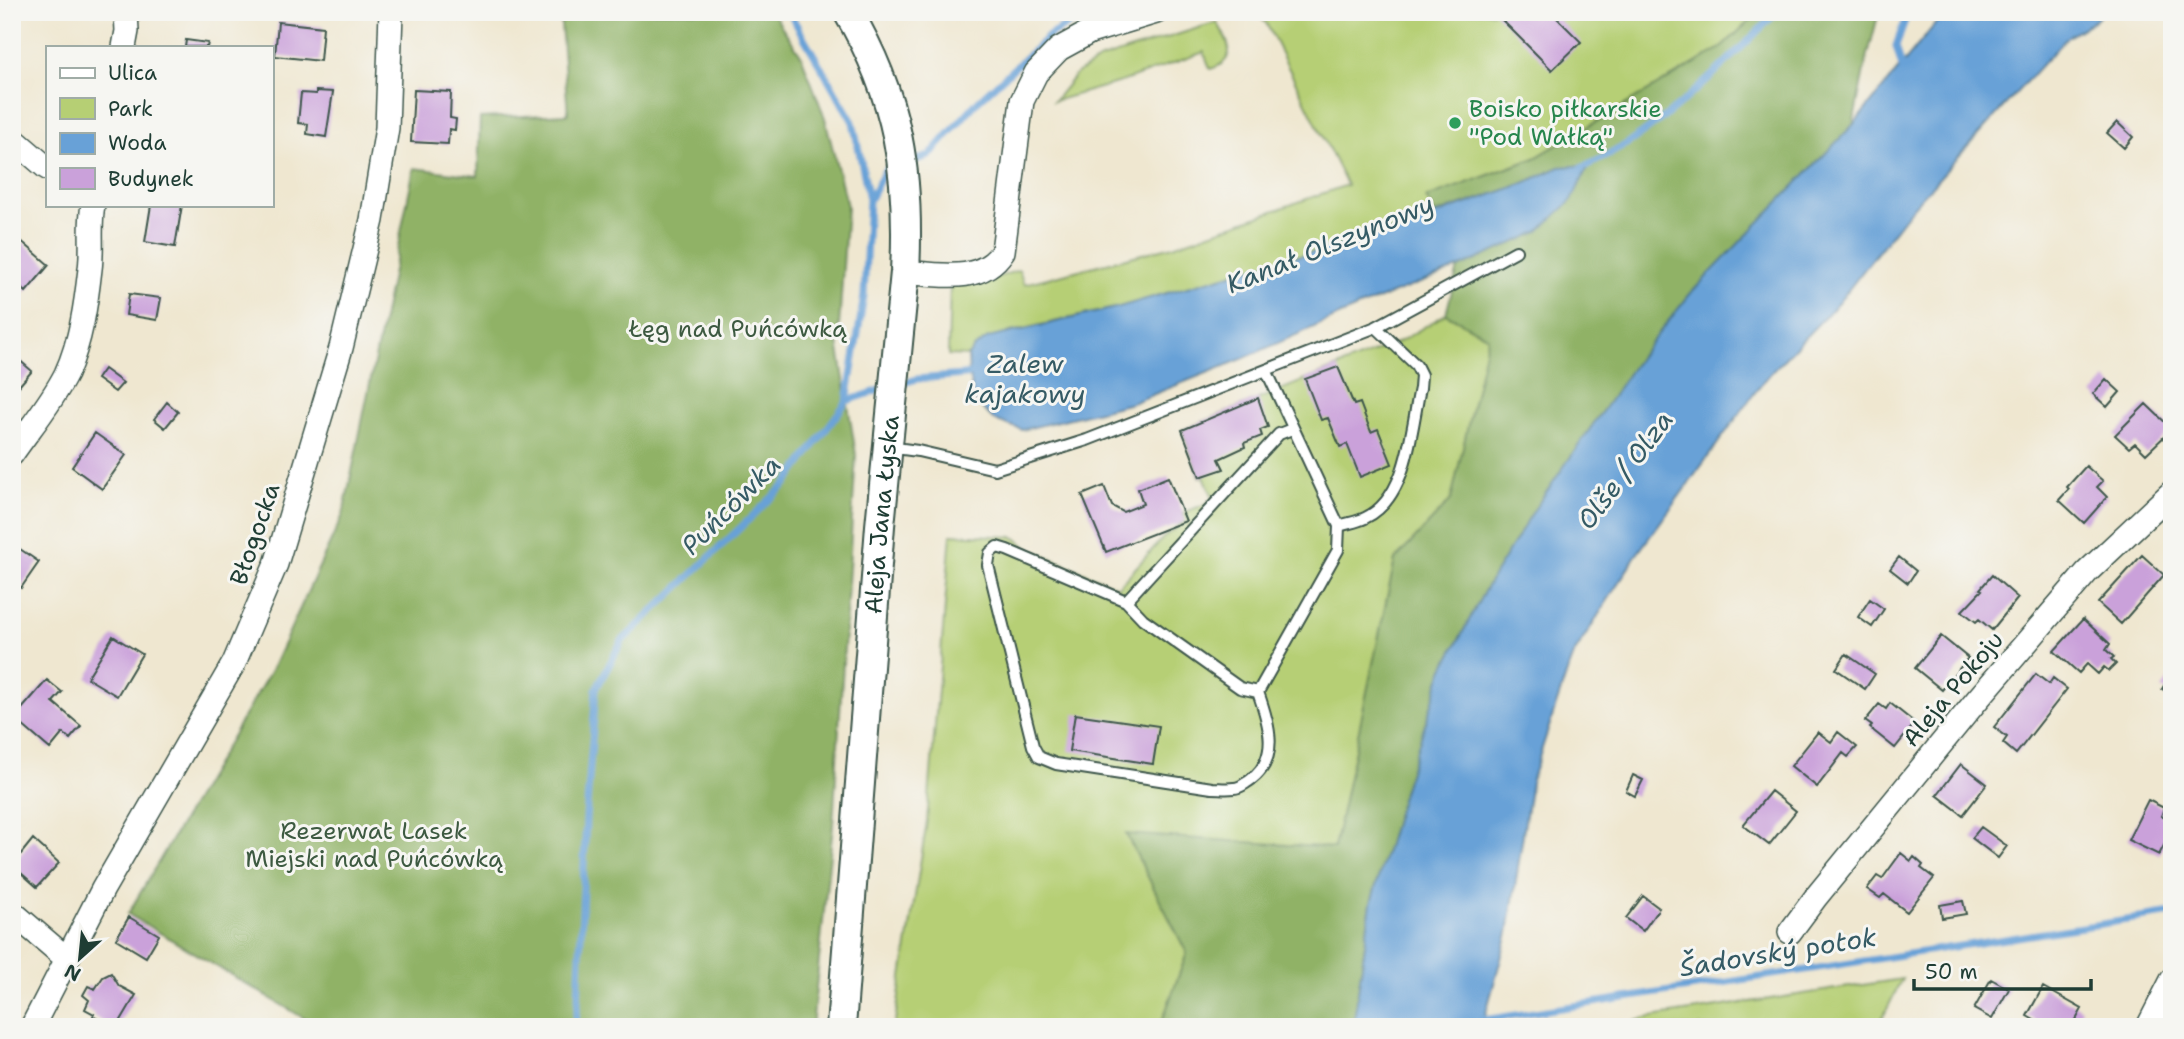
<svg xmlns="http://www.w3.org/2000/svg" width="2184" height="1039" font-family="'Shantell Sans',sans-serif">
<rect width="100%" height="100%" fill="#f6f6f2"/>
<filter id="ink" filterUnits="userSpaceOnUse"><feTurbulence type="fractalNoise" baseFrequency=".0143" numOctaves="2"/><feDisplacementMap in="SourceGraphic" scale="14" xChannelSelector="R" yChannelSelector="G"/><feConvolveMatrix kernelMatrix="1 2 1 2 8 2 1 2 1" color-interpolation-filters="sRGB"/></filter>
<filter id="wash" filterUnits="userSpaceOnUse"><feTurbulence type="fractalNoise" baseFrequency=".00686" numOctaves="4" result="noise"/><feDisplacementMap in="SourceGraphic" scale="28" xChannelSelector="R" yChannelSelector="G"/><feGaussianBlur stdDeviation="1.57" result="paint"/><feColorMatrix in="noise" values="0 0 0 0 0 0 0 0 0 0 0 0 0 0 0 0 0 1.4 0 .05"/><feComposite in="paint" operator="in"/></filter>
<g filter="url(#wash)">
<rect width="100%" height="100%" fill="#efe7d0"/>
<path fill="#b6cf74" stroke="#6a8654" stroke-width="2" d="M1255,12H1759L1721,48L1535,158L1477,179L1484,196L1382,234L1255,267L1119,307L1010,332L974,348L968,356L948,355L950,286L977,284L1019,270L1024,284L1173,246L1347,185L1266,23Z
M1217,22C1228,41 1240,60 1210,69L1204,52L1124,81L1054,101L1076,74L1101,59Z
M1446,314L1489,337L1451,500L1395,560L1334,848L1127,835L1187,953L1160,1027H894L927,821L951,534L1014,537L1028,548L1118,587L1164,537L1185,521L1183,513L1208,503L1213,497L1204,476L1200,477L1182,430L1399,342Z
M1902,979L1878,1027H1618L1645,1018Z"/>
<path fill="#90b266" stroke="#58784d" stroke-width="2" d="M560,12H772L801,55L825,118L847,206L838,342L856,455L833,825L812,1027H319L128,914L274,665L343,515L414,168L478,176L480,118L568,114Z
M1759,12H1879L1864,70L1853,125L1691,293L1641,355L1534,510L1486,588L1443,670L1404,789L1371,903L1353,1027H1160L1187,953L1126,834L1334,848L1395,560L1451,500L1488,337L1446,314L1458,268L1538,232L1589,165L1560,167L1522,184L1435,214L1426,198L1535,158L1721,48Z"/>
<path fill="#68a1d7" stroke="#446f86" stroke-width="2" d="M1945,12H2102L2097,19L2065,39L1912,208L1838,303L1764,380L1635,557L1572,657L1531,782L1508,933L1482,1027H1353L1371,903L1404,789L1443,670L1486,588L1534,510L1641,355L1691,293L1853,125Z
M1589,165L1572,200L1538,232L1458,268L1359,307L1242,359L1132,403L1022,430L994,420L974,400L969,375L968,356L974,348L988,338L1119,307L1255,267L1382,234L1522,184L1560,167Z"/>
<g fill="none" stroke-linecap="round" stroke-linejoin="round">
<path stroke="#68a1d7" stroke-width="7" d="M1904,75L1896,46L1908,12
M907,163L929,156L978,101L1050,35L1076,20L1098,12
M1581,168C1651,140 1724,65 1777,12
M870,199L885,170L896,166
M900,384L917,379L975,374
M847,401L889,387
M1477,1021L2172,913
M575,1027L578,1002L586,818L596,689L622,641L787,483L847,401L864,296L869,199L853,122L789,12"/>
</g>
<g id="blocks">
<path fill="#caa1da" d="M1494,12H1551L1581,42L1552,70Z
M278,22L323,27L320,61L275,56Z
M186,40L208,43L207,47H185Z
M414,90L451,92L450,118L456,119L455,130L449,129L448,144L411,142Z
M316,91L333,92L326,137L307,134L308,124L298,123L301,93L316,94Z
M2117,122L2133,137L2124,148L2107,133Z
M151,205H182L175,247L145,242Z
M12,233L49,265L26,292L12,280Z
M129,294L161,298L157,320L126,315Z
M12,347L20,354L17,358L32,371L12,394Z
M1338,367L1354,405L1360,403L1371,432L1378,429L1392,464L1360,477L1347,444L1340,447L1328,418L1321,420L1305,379Z
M104,369L123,383L115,392L97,379Z
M2106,379L2120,392L2107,407L2093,394Z
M1258,398L1268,427L1260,430L1262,436L1244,443L1245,447L1219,459L1224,469L1200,477L1182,430Z
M167,402L178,412L165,428L154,419Z
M2146,404L2172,429L2146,454L2135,443L2129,448L2115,435Z
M95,433L126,455L102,489L72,467Z
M2086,466L2103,481L2097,487L2107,497L2084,523L2059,500L2069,489L2067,487Z
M1168,477L1186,521L1106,552L1082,495L1104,486L1112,506L1123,512L1143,504L1138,489Z
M17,547L39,562L21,588L19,586L12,595V553Z
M2142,555L2164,575L2121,624L2098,603Z
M1899,557L1916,571L1908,583L1890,569Z
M1992,575L2018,598L1992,630L1979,619L1976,622L1962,611L1982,590L1980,589Z
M1870,599L1884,609L1872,627L1858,617Z
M2083,619L2110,644L2106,650L2114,657L2111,659L2116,664L2109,671L2104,667L2098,674L2087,664L2079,673L2054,651Z
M113,636L142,654L117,696L87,678Z
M1941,636L1968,658L1942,690L1915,668Z
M1846,654L1875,674L1865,689L1836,669Z
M2172,673V695L2162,689Z
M2036,674L2049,684L2053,678L2067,689L2016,754L2003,743L2007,737L1994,727Z
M47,680L62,692L53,702L81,726L70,739L63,733L50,749L14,718Z
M1890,703L1915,723L1895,748L1870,728L1872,726L1865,721L1879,704L1886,709Z
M1075,714L1159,726L1153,764L1069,751Z
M1818,732L1831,742L1838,732L1857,747L1848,757L1843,753L1817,787L1791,766Z
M1961,764L1987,784L1963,815L1937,795Z
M1633,775L1643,780L1635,796L1626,791Z
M1771,791L1796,811L1769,845L1743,825Z
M2148,800L2164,808L2161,816L2172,822V830L2159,855L2128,840Z
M1981,827L2007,846L1998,858L1972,838Z
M33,839L59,863L37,887L12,865Z
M1901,853L1911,861L1914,857L1923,865L1921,868L1934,878L1907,912L1884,894L1880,898L1867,889L1877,876L1882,879Z
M1643,896L1659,908L1643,931L1626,918Z
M1963,901L1966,914L1942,918L1940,905Z
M129,917L159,935L146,957L116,939Z
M111,973L119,986L136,995L117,1027H112L93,1016L94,1014L85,1009L89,1000L83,995L88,986L95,989L103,977Z
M1991,979L2009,989L1992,1019L1974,1009Z
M2043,987L2082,1009L2072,1027H2037L2039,1023L2027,1016Z"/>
</g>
</g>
<g filter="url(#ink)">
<use href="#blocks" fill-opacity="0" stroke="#3e564b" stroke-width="2"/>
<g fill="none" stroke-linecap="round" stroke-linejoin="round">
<defs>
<path id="service" d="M1267,372L1339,526L1338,550L1258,692C1269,723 1281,759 1249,781C1244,784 1240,788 1234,788C1227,789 1219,788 1212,788L1056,764L1039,757L1033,746L988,565L990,553L997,547L1007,550L1126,601L1279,434L1292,429
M888,447L918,451L995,469L1087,440L1376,327L1516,251
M1339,526C1348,523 1357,522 1365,518C1408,498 1411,429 1420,388L1421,375L1416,365L1376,327
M1126,601L1143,619L1240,688L1258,692"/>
<path id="minor" d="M124,47L127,31L126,12
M12,138L47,168
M905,272C940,275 982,284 1003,251L1022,101L1036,73L1059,49L1090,32L1156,12
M12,454C30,428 52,402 66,374C81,341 86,304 90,269C93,248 89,225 93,205
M12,912L67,959
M1790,932L1816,897L1977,700L2087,572L2172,492
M32,1027L103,889L234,663L276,564L341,348L372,220L387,128L391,12
M2148,1027L2172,980"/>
<g id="tertiary">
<path id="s1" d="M841,1027L880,526L905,272C910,174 899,98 848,12"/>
</g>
</defs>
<use href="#service" stroke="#3e564b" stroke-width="14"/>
<use href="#minor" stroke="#3e564b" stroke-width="26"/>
<use href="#tertiary" stroke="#3e564b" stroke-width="32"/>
<use href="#service" stroke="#fff" stroke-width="10"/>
<use href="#minor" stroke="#fff" stroke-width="23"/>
<use href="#tertiary" stroke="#fff" stroke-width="28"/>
</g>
</g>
<circle fill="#2e9e5b" stroke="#f6f6f2" stroke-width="2.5" cx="1455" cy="123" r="7"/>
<g text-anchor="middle" stroke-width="6" stroke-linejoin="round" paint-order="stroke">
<g font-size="24" fill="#27864d" stroke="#f6f6f2" text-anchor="start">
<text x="1469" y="117">Boisko piłkarskie<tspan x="1469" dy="28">"Pod Wałką"</tspan></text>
</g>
<g font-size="24" fill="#3d5a41" stroke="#f6f6f2">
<text x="738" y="337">Łęg nad Puńcówką</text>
<text x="374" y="839">Rezerwat Lasek<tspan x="374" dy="28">Miejski nad Puńcówką</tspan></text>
</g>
<g font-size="24" fill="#1f3d34" stroke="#f6f6f2">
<text dy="8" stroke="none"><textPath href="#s1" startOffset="514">Aleja Jana Łyska</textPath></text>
<text transform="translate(255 534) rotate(-71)" y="8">Błogocka</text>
<text transform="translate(1953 689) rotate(-50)" y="8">Aleja Pokoju</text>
</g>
<g font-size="26" font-style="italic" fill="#355b65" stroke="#f6f6f2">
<text transform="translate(1330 244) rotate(-22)" y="9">Kanał Olszynowy</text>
<text x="1025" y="373">Zalew<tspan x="1025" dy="30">kajakowy</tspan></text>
<text transform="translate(1625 470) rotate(-53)" y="9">Olše / Olza</text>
<text transform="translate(731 505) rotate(-45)" y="9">Puńcówka</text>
<text transform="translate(1778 952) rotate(-9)" y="9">Šadovský potok</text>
</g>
</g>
<rect width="2184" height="1039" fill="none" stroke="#f6f6f2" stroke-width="42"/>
<rect x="46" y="46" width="228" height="161" fill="#f6f6f2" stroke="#a0aca6" stroke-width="2"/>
<rect x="60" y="68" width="35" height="10" fill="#ffffff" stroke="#a0aca6" stroke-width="2"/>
<text x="108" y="80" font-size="21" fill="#1f3d34">Ulica</text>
<rect x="60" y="98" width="35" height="21" fill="#b6cf74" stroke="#a0aca6" stroke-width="2"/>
<text x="108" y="116" font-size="21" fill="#1f3d34">Park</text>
<rect x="60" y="133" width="35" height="21" fill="#68a1d7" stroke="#a0aca6" stroke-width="2"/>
<text x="108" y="150" font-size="21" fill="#1f3d34">Woda</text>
<rect x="60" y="168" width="35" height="21" fill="#caa1da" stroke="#a0aca6" stroke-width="2"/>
<text x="108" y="186" font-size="21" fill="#1f3d34">Budynek</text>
<g transform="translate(80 958) rotate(207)" stroke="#f6f6f2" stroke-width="5" paint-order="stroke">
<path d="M0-5L12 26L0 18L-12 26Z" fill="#1f3d34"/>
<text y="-10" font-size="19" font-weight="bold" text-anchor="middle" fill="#1f3d34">N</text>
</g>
<path d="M1914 979v10h177v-10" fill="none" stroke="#1f3d34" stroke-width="3.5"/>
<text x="1925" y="979" font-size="21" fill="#1f3d34" stroke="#f6f6f2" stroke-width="5" paint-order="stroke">50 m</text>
</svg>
